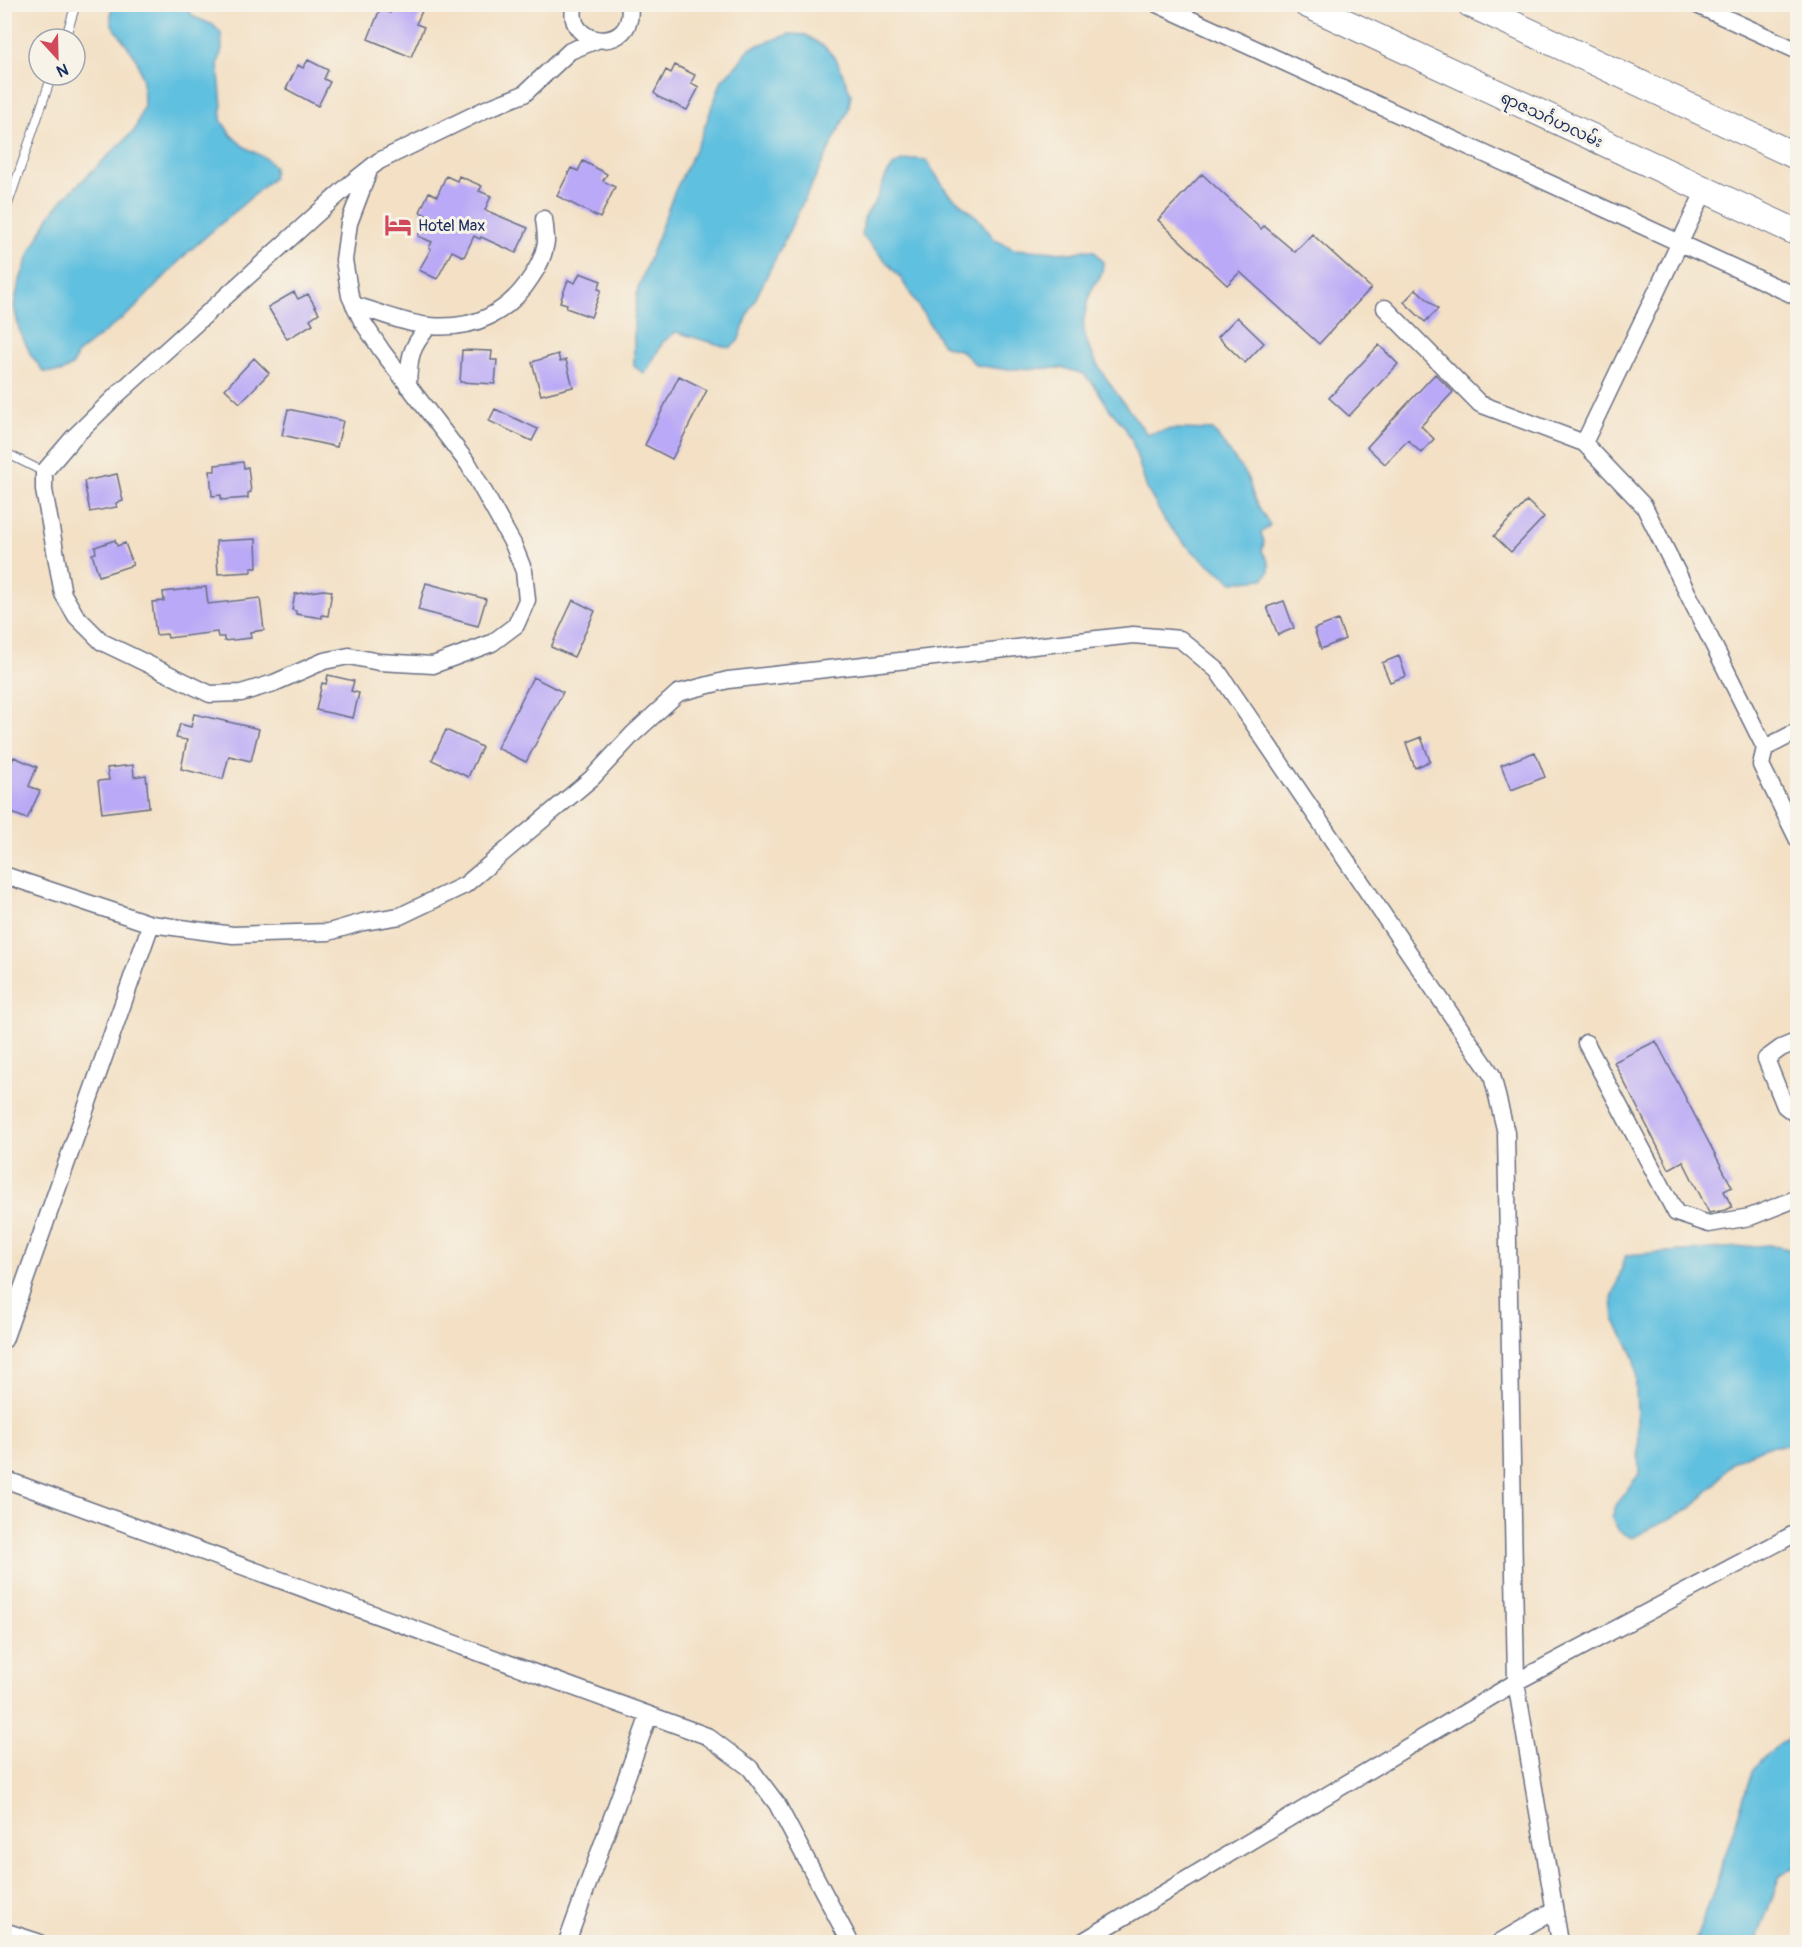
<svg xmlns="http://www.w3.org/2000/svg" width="1802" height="1947" font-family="Pangolin,'Noto Sans Myanmar',sans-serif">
<rect width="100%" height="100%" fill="#f7f3e8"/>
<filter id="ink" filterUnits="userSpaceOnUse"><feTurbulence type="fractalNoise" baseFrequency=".0167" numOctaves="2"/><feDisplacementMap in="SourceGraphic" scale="12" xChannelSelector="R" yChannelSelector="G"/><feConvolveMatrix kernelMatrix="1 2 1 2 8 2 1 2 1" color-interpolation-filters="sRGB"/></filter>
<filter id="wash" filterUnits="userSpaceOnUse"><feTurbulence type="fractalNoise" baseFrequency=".008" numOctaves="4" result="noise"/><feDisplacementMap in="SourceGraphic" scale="24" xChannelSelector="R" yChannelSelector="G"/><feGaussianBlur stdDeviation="1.35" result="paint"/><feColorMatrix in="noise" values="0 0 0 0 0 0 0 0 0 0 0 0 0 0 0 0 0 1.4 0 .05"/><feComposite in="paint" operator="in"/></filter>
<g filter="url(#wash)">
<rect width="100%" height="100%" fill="#f3e0c5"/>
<path fill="#61c0df" stroke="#3e789e" stroke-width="1.5" d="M114,5H182L194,17L213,25L221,33L222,48L218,64L222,106L221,120L231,135L243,146L267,159L274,168L273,178L186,254L134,309L77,354L73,365L62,372H44L31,355L19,329L14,306L19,283L31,250L51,214L65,197L135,130L144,105L143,81L136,58L111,23V11Z
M789,34L806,35L826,48L837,61L851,94L848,111L750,310L738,341L730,348L676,332L663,342L645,374L634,366V320L638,289L674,193L701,137L722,80L737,65L750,48Z
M916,159L926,160L947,192L978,218L995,240L1014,249L1072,253L1085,250L1094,251L1103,262C1102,281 1097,277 1091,291C1088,299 1086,309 1084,318C1078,351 1127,406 1147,434L1172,429L1213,430L1247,476L1255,501L1270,525L1261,533L1264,542L1262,551L1269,563V572L1263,579L1233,582L1198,556L1183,542L1165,521L1147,489L1132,441L1124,426L1110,410L1095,386L1084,374L1064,368L1002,369L976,365L962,351L943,345L900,277L862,235L864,218L876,200L886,176L893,166L902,161Z
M1770,1245L1797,1251V1444L1764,1447L1732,1462L1716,1483L1691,1508L1632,1538L1619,1531L1612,1518L1617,1503L1639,1474L1635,1358L1614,1319L1612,1299L1626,1255Z
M1797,1734V1865L1780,1876L1756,1942H1695L1715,1887L1753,1769L1780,1743Z"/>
<g id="blocks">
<path fill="#baa9f6" d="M393,4H408L422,11L416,24L424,27L411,57L368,39L380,9L390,13Z
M308,60L328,70L324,79L330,82L318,106L286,89L298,65L303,68Z
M675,65L695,75L691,83L699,87L687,110L658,97V96L654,93L666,70L671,73Z
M583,161L607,174L603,181L615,187L600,218L557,196L571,168L578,171Z
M1202,174L1261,229L1264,226L1295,252L1312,234L1371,288L1319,344L1240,272L1227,285L1158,220Z
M446,176L457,181L459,176L482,186L479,191L491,196L485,210L528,228L516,253L481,237L480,239L474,236L464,257L452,251L437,279L419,270L431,249L429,248L432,242L418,236L428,216L420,212L429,192L437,196Z
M580,273L601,281L598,289L601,290L591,317L566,308L567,304L560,302L568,280L575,283Z
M1416,289L1438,309L1425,322L1404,302Z
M294,292L298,299L308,294L319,313L310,319L313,324L287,339L268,307Z
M1237,317L1264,343L1245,363L1218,337Z
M1379,345L1398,364L1349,416L1329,398Z
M462,350L492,351L491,360H497L495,384L460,382Z
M558,354L560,362L566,360L573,387L541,395L532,362Z
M254,358L269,373L240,403L225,389Z
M1435,374L1453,392L1421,426L1434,439L1421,453L1408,440L1385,464L1367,447Z
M679,376L707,390L672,459L645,445Z
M288,409L343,421L337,447L282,435Z
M495,409L538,429L532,441L489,421Z
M243,462L244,468L248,467L251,492L248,493V498L221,500V495L212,496L210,471H215V465Z
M117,474L123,501L116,503L117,507L90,512L84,481Z
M1527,501L1544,517L1511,552L1494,536Z
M256,539L257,568H251V572L218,574L216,541Z
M115,540L117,546L125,543L133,565L99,576L92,554L96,553L95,547Z
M426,583L486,599L478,626L418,610Z
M206,587L208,604L260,598L264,630L250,632L251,638L224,641V637H218L217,632L168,638L167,634L156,635L152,602L164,601L163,592Z
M323,590L332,591L328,616L322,615V618L296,614V611L292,610L295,594Z
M573,600L595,611L574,657L551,647Z
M1284,601L1294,628L1278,635L1267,607Z
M1338,620L1345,639L1321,649L1314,629Z
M1399,656L1406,676L1390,682L1382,663Z
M328,675L354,681L351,691L359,693L353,718L316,710L322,683L326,684Z
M533,677L563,692L526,762L497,748Z
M194,714L259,729L251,761L229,756L223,779L181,769L187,740L176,738L180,724L191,727Z
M446,730L482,747L468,777L432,760Z
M1421,737L1430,761L1415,768L1406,743Z
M1535,752L1545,777L1511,790L1501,765Z
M14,757L37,767L29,786L40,791L27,819L4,810V778Z
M133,765L134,777L146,775L149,807L102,813L98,781L109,780L107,768Z
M1656,1041L1732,1187L1724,1191L1732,1207L1726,1210L1709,1213L1683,1161L1669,1169L1614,1062Z"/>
</g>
</g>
<g filter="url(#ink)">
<use href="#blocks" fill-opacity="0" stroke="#676d82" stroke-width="1.5"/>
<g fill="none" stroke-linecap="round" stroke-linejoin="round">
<defs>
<path id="lane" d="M65,39L76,4
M4,216L52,75
M4,452L44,472"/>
<path id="street" d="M575,4C562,48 638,55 629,4
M1157,4L1798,297
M1695,4L1798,51
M370,168L349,223L344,260L350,296L362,321L382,351L469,465L513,544L524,571L527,600L516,625L492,643L433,665L379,662L349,656L324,661L274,683L241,693L210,694L102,642L76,616L63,594L44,490V472L73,438L118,394L350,184L379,161L486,109L524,94L570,51L597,40
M354,305C379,312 405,324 430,326C474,330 509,313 532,276C539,266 544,255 546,242C546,235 545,226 544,219
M1385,308L1480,404L1584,443L1644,506L1765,748
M408,386C409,357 410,348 429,326
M1584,443L1705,190
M1798,731L1765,748L1761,765L1798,840
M4,875L151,924L233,935L329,932L363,922L400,916L465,885L592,778L633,734L678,693L728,680L1133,635L1180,639L1217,670L1492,1075L1506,1133L1516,1682L1560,1942
M1798,1041L1781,1048L1766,1059L1785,1106L1798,1116
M1586,1043L1676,1213L1709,1224L1750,1217L1798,1198
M4,1340L151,924
M4,1479L707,1736L750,1768L777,1804L850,1942
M4,1931L38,1942
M567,1942L649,1715
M1082,1942L1516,1682L1798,1532
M1500,1942L1554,1910"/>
<path id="primary" d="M1306,4L1798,233
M1470,4L1798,157"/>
</defs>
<use href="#lane" stroke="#676d82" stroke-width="10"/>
<use href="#street" stroke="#676d82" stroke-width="19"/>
<use href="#primary" stroke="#676d82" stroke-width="28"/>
<use href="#lane" stroke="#fff" stroke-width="8"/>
<use href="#street" stroke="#fff" stroke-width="16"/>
<use href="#primary" stroke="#fff" stroke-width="26"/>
</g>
</g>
<defs>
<symbol id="hotel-bare" viewBox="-9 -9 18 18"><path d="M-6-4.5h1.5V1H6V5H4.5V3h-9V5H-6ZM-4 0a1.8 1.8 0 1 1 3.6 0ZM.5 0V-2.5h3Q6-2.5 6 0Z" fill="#d1495b" stroke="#f7f3e8" stroke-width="2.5" paint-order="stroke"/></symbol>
</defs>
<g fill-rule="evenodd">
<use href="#hotel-bare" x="379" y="206" width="38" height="38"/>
</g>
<g text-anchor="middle" stroke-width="6" stroke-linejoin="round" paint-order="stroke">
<g font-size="16" fill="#1b2f5e" stroke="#f7f3e8">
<text transform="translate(1552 119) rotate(25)" y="6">ရာဇသင်္ဂဟလမ်း</text>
</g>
<g font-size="16" fill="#1b2f5e" stroke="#f7f3e8" text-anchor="start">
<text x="418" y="231">Hotel Max</text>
</g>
</g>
<rect width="1802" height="1947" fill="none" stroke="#f7f3e8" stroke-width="24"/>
<g transform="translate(57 57) rotate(158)"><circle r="28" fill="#f7f3e8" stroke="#9fa5b1" stroke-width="1.5"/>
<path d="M0-4.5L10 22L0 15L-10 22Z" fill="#d1495b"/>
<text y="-9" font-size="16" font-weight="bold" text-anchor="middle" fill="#1b2f5e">N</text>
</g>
</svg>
